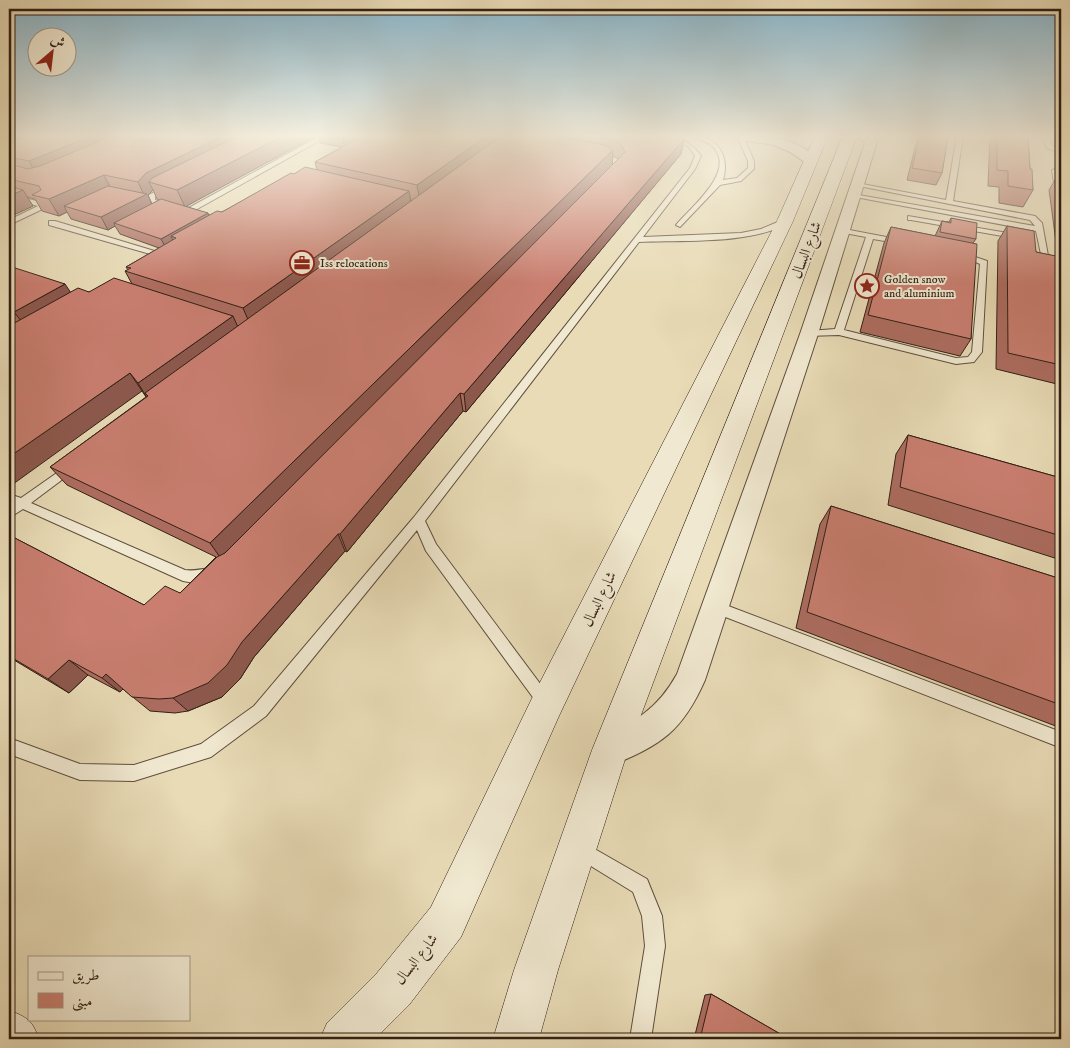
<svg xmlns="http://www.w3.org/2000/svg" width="1070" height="1048" font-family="'IM FELL DW Pica',Amiri,serif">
<rect width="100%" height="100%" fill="#e8dbb6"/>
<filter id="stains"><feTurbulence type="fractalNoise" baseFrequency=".004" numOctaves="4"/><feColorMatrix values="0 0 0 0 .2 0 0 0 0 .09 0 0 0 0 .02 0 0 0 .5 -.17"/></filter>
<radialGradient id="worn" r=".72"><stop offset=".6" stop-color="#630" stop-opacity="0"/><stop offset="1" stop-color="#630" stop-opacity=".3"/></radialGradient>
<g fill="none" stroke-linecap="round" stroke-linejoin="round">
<defs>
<path id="lane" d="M320,136H328L190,213L183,211Z
M656,136C676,136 690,140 701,156L695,169L643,237L741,233L761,229L785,219L789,221C760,245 677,240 639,242L425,521L436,544L550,697L553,702L550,707L545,709L540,707L426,551L417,530L266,716L211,757L134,781L80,780L9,754V738L80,764L134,765L201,744L254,706L414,517L690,168L695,156L688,146Z
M692,136C718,136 730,156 723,180L737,178L748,168V161L737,136H743L754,161V169L741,181L720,185L680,227L676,225C690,208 737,171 713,147C708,141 698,140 692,136Z
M957,136H963L953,201L1035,216L1042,223L1049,261L1042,259L1036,231L850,196L853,194L1035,226L1030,220L854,185L857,183L946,200Z
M1043,136H1049L1052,146L1061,149V153L1047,148Z
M1061,167V171H1059L1061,188L1054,183L1052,170Z
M169,184L171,185V187L155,197V200L173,205V209L151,205L147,200L149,195Z
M9,194L48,204L49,206L9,225V220L38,206L9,198Z
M908,216L1019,235L1023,237L1019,239L911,220H908Z
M49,221H55L171,256L164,258L49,225Z
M839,228L902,240L906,242L902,244L873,239L844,330L956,358L968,357L972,352L980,264L957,254L961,252L987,261L982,352L974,362L956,364L839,335L806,336L804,334L809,331L835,329L866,237L839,232Z
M71,463L75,464L77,467L75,470L31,503L185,570C196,572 208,566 219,569L221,573L219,577L194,583L183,581L23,509L9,518V507L12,504L9,503V494L21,498Z
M715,601L1061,732V746L1059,747L710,611L708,607L710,603Z
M579,840L647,879L662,916L665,946L651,1039H630L645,946L642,916L633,892L573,855L570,849L573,843Z"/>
<path id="street" d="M734,136C761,136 799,136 817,160L816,163H806L790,152L774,145L736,139Z
M859,136H872L877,142L818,334L705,680C682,732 661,745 610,766L598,762L594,750L598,738C635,722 657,710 677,674L800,334L865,143Z"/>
<path id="secondary" d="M815,136H828L793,221L559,716L461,937L409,1005L375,1039H320L327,1023L377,973L431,907L535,692L777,221Z
M843,136H857L628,750L558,970L539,1039H493L514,970L592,750Z
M9,1010C28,1018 32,1020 39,1039H9Z"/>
</defs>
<use href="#lane" stroke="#5e4e3c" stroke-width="2"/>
<use href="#street" stroke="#5e4e3c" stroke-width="2"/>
<use href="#secondary" stroke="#301f14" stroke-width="1"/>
<use href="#lane" fill="#f0e8d0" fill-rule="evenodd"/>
<use href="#street" fill="#f0e8d0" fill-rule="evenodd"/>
<use href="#secondary" fill="#f0e8d0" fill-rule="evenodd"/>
</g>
<path fill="#ad6c60" stroke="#301f14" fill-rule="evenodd" d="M316,136L185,206L209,215L222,212L294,174L317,170L315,162L342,147L320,143L318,136H680L684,139L681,154L466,412L463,411L347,552L345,551L254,657L240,679L222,697L188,711L175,713L150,711L123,689L120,692L88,675L69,693L9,657V535L144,605L180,593L216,557L67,485L50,467L146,397L142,391L9,325V266L71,293L89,292L132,284L125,271L128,270L126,267L159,248L120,234L115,226L108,230L71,219L67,212L59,216L42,211L35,199L27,197L33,206L9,217V157ZM613,156L618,159L612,165ZM153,190L157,199L160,200L152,204L148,195Z
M918,136H948L942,173L936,185L907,180Z
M990,136H1028L1030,169L1033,190L1023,207L999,203V187L988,186Z
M1058,175L1061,176V385L996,369L998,241L1007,226L1036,252L1058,257L1049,190Z
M951,218L976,239L973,243L971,339L960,356L860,332L884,243L891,227L935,236L942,221L949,222Z
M908,435L1061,478V560L888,505L896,454Z
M831,506L1061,579V728L796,628L820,524Z
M711,994L789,1039H694L705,995Z"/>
<path fill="#8d584e" stroke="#301f14" d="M9,136H54L9,154Z
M92,136H136L38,177L29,161Z
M223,136H258L149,182L153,190L148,195L153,207L114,223L115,226L108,230L101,217L144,195L138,182L146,173Z
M283,136H316L185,207L177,190Z
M342,136H353L355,142L345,148Z
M487,136H509L420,201L417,185Z
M684,139L681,154L466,412L464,394Z
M613,150L612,166L222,560L210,543Z
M104,175L112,191L64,206L67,212L59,216L49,199Z
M23,190L33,206L9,217V196Z
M409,191L412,208L251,327L243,308Z
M208,213L213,225L176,238L171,236L175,246L167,250L161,239Z
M65,284L77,302L28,330L14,312Z
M233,316L241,334L149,401L138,383Z
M130,373L142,391L9,487V457Z
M460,393L463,411L347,552L340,534Z
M338,534L345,551L254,657L240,679L222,697L188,711L173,698L242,642Z
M69,660L88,675L69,693L48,679Z
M106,674L124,688L120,692L102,678Z"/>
<path fill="#c97e70" stroke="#301f14" d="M25,136H92L29,161L9,157V143Z
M112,136H223L146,173L138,182L104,175L49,199L32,195L41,190L39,186L9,179V164L28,169L40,166Z
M238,136H283L177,190L149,182L152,178Z
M359,136H487L417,185L315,162L361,137Z
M501,136H555L605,145L613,150L210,543L50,467L148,396L145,393Z
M594,136H680L684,139L464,394L460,393L340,534H338L242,642L227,665L208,683L173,698L159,699L132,697L106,674L102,678L69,660L48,679L9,656V535L144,605L165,586L180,593L217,557L225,553L625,152L620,143L610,139Z
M920,136H948L942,173L912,168Z
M997,136H1028L1030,169H1032L1033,190L1008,186V171L997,170Z
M305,167L409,191L243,308L125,271L131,268L126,267L176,238L171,236L217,211L222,212L291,173L294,174Z
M1058,175L1061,176V194Z
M9,186L23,190L9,196Z
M108,186L147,194L101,217L64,206Z
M161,199L208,213L161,239L114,223Z
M951,218L977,223L976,239L940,232L942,221L951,223Z
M1007,226L1034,231L1036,252L1061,257V365L1008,353Z
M891,227L977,244L971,339L868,315Z
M9,266L65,284L14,312L9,311Z
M114,278L233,316L138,383L130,373L9,457V326L78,288L89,292Z
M908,435L1061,478V536L900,487Z
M831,506L1061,579V705L807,612Z
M711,994L789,1039H700Z"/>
<linearGradient id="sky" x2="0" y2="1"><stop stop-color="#88b7ce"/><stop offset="0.48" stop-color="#f5efde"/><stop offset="1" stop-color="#f5efde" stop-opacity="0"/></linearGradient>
<rect width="1070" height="283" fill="url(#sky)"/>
<defs>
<symbol id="office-ring" viewBox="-11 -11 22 22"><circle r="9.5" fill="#f0e8d0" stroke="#8f2418" stroke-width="1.5"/><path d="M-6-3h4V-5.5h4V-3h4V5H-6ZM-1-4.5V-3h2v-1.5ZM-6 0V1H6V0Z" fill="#8f2418"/></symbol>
<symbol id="sight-ring" viewBox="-11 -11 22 22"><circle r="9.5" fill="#f0e8d0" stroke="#8f2418" stroke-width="1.5"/><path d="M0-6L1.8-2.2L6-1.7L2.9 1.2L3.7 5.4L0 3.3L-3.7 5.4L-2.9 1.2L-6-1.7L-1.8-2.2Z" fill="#8f2418"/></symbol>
</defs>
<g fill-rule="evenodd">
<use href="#office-ring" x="288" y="249" width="28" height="28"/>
<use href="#sight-ring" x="853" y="272" width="28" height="28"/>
</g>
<g text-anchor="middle" stroke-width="4" stroke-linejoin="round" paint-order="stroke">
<g font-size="12" fill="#301f14" stroke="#f0e8d0" text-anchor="start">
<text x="320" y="267">Iss relocations</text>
<text x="884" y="283">Golden snow<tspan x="884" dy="14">and aluminium</tspan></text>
</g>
<g font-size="15" fill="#301f14" stroke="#f0e8d0">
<text transform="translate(806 250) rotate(-69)" y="5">شارع البسال</text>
<text transform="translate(599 599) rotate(-64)" y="5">شارع البسال</text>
<text transform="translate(416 959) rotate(-52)" y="5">شارع البسال</text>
</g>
</g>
<rect width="1070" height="1048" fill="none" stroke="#e8dbb6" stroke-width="30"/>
<rect x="10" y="10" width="1050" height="1028" fill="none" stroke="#301f14" stroke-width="2.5"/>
<rect x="15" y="15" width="1040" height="1018" fill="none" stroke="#301f14"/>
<rect x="28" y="956" width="162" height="65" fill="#f0e8d0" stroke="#a39885"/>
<rect x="38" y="972" width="25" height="8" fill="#f0e8d0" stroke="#a39885"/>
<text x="72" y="980" font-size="15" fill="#301f14">طريق</text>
<rect x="38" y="993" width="25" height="15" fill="#c97e70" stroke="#a39885"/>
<text x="72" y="1006" font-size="15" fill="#301f14">مبنى</text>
<g transform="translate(52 52) rotate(28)"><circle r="24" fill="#f0e8d0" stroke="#a39885"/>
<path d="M0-4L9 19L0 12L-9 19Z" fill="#8f2418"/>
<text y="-8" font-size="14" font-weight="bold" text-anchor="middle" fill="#301f14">ش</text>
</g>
<rect width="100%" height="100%" filter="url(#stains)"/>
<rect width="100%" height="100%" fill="url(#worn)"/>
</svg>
